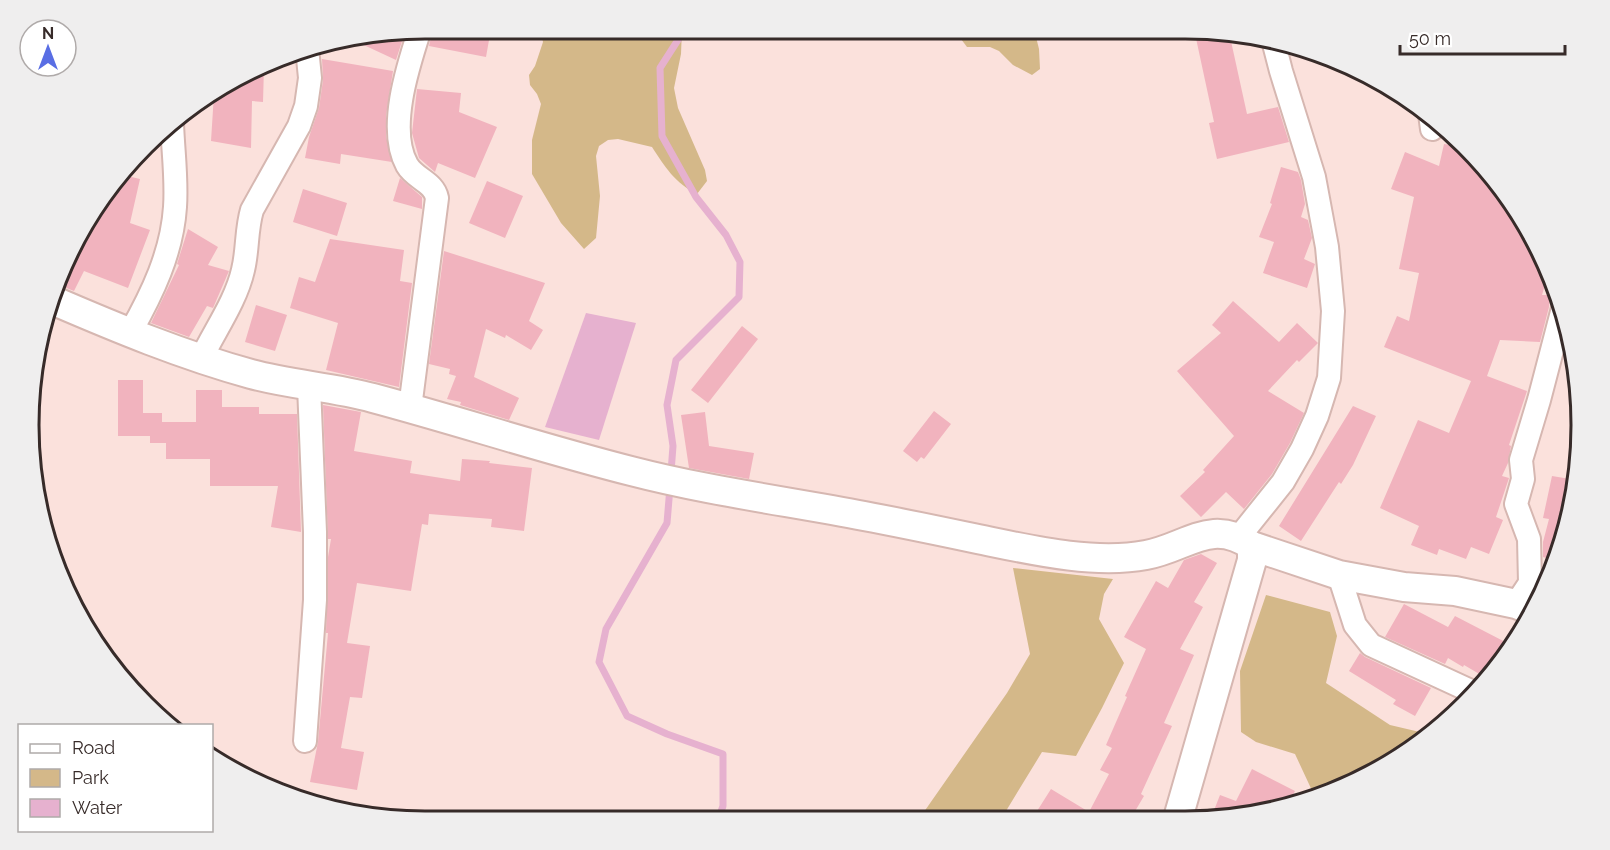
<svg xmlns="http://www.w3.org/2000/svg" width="1610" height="850" font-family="Raleway,sans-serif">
<rect width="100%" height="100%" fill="#fbe1dc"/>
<path fill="#d4b889" d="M540,29H682L681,54L674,88L678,108L705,170L707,181L697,194C675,183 665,167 652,147L618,139L608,140L599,146L596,156L600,196L596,238L584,249L561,223L532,174V140L541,104L537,94L530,85L529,75L535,66L543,42Z
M960,29H1034L1039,49L1040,69L1032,75L1013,65L999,51L990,47H967L961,39Z
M1013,568L1113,579L1104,594L1099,619L1124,663L1102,708L1076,756L1042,752L1006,811L999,819H919L1007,693L1030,654Z
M1266,595L1330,612L1337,636L1326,683L1390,725L1424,733L1456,704L1462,705L1406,754L1336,791L1315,797L1295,754L1256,742L1241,732L1240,671Z"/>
<path fill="#e6b1cf" d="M586,313L636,323L599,440L545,427Z"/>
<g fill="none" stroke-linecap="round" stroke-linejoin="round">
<path stroke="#e6b1cf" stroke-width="7" d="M671,472L673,446L667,405L676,360L739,297L740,262L726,235L696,197L662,136L660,68L685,29
M670,487L667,523L606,629L599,662L627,716L667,734L723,754V806L718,820"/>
</g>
<path fill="#f1b3be" d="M433,29H491L486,57L429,46Z
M1194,29L1229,32L1247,114L1278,107L1289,142L1217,159L1209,123L1214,122Z
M405,32L396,60L353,40Z
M322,59L393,71L386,116V136L392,162L341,154L340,164L305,158L309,137L319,108L323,80Z
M264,67L263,102L252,101L251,148L211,141L214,94Z
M417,89L461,93L459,112L497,127L475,178L438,163L435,172L419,158L412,133Z
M1451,134L1483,164L1529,227L1549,271L1542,295H1550L1549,307L1540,342L1500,340L1487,376L1527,391L1509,445L1511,446L1508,463L1502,476L1509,478L1496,517L1503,520L1489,554L1471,547L1466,559L1439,549L1437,555L1411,545L1419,526L1380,508L1418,420L1449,433L1471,381L1384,347L1397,316L1409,321L1419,273L1399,269L1414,197L1391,189L1405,152L1439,166L1444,144L1450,145Z
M1281,167L1298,172L1301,180L1305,204L1301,217L1308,220L1312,238L1304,259L1315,264L1307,288L1263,273L1274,242L1259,237L1272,204L1270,203Z
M123,175L140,179L130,223L150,230L128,288L84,271L74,291L59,285L95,205Z
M400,178L422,197V209L393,201Z
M487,181L523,196L505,238L469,223Z
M303,189L347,203L337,236L293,222Z
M188,229L218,247L208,265L229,271L213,308L207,306L189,337L151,323L179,265L177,264Z
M330,239L404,250L400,281L412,283L399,387L326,370L338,323L290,308L299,277L315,282Z
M444,251L545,283L529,321L543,330L531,350L506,335L505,338L486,329L474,377L519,398L509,420L460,405L461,402L447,399L456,376L449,374L450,369L429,364Z
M1233,301L1279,342L1297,323L1318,343L1299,362L1297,360L1268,391L1304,413L1290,443L1272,474L1244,509L1226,492L1201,517L1180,496L1205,472L1203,470L1234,436L1177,371L1221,333L1212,325Z
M256,305L287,315L275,351L245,342Z
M742,326L758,339L708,403L691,390Z
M118,380H143V413H162V422H196V390H222V407H259V414H297L301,532L271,527L278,486H210V459H166V443H150V436H118Z
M323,405L361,412L354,451L412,461L410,473L460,481L462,459L490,461L489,463L532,468L524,531L491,527L492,519L429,514L428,525L422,524L411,591L357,583L347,643L370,646L362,698L350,697L341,748L364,752L357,790L310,782L318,742L328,633H326L328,557L331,539H328Z
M1353,406L1376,416L1353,465L1341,484L1339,482L1301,541L1279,526Z
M934,411L951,424L924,459L921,457L917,462L903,451Z
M705,412L709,446L754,453L749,479L689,468L681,415Z
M1552,476L1576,480L1568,528L1556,561L1543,557V542L1549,519L1543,518Z
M1201,554L1217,563L1194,602L1203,607L1180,649L1194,655L1164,723L1172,726L1141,794L1144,796L1131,818L1032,819L1051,789L1089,812L1109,774L1100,770L1112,748L1106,745L1127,697L1125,696L1146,649L1124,637L1156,581L1168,588L1184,560Z
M1404,604L1448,627L1455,616L1511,645L1488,679L1464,665L1463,667L1448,658L1445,664L1385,637Z
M1360,653L1365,657L1431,688L1415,716L1393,704L1396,700L1349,671Z
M1252,769L1295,791L1288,804L1237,818H1211L1220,795L1236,801Z"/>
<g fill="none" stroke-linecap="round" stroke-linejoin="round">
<defs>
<path id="minor" d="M1430,114L1432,129
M130,333C152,294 172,253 175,207C177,179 173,151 172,123
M201,359C215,330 236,301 243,270C248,250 246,230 252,210L299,126L306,106L310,78L307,48
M410,408L437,198C434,182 415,179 407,165C387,129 408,66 420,29
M1239,537L1283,482L1302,449L1317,416L1329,378L1333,311L1327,247L1314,177L1281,71L1273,40
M1339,575L1355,625L1371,645L1475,693
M1516,604L1530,583L1529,539L1516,504L1523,479L1521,460L1539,400L1563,308
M305,741L315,600V532L309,386"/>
<path id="tertiary" d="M52,300C117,328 182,355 251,374C291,385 333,387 373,398C459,421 544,449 631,471C708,491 786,501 864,516C907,524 949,533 992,542C1040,552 1098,564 1146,555C1186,548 1211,517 1252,546V560L1178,818
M1252,546L1339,575L1404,587L1455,591L1516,604L1534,611"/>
</defs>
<use href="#minor" stroke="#d6b7b1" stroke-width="26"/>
<use href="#tertiary" stroke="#d6b7b1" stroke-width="32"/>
<use href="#minor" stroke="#fff" stroke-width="22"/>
<use href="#tertiary" stroke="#fff" stroke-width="28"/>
</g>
<path d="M0 0H1610V850H0ZM425 39H1185A386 386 0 0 1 1571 425V425A386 386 0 0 1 1185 811H425A386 386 0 0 1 39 425V425A386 386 0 0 1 425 39Z" fill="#efeeee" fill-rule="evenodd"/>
<path fill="none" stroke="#372b29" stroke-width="3" d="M425 39H1185A386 386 0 0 1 1571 425V425A386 386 0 0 1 1185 811H425A386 386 0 0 1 39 425V425A386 386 0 0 1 425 39Z"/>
<rect x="18" y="724" width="195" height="108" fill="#ffffff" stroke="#afaaa9" stroke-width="1.5"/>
<rect x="30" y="744" width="30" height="9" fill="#ffffff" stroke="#afaaa9" stroke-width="1.5"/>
<text x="72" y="754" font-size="18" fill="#372b29">Road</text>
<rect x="30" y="769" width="30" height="18" fill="#d4b889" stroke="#afaaa9" stroke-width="1.5"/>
<text x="72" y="784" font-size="18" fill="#372b29">Park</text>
<rect x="30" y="799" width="30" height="18" fill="#e6b1cf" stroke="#afaaa9" stroke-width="1.5"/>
<text x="72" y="814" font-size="18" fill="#372b29">Water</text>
<g transform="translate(48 48)"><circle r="28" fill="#ffffff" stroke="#afaaa9" stroke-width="1.5"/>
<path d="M0-4.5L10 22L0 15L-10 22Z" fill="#596ee4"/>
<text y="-9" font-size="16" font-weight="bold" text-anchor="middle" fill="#372b29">N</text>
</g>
<path d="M1400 45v9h165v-9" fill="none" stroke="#372b29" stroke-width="3"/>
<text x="1409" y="45" font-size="18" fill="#372b29" stroke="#ffffff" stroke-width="4.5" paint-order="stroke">50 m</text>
</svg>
